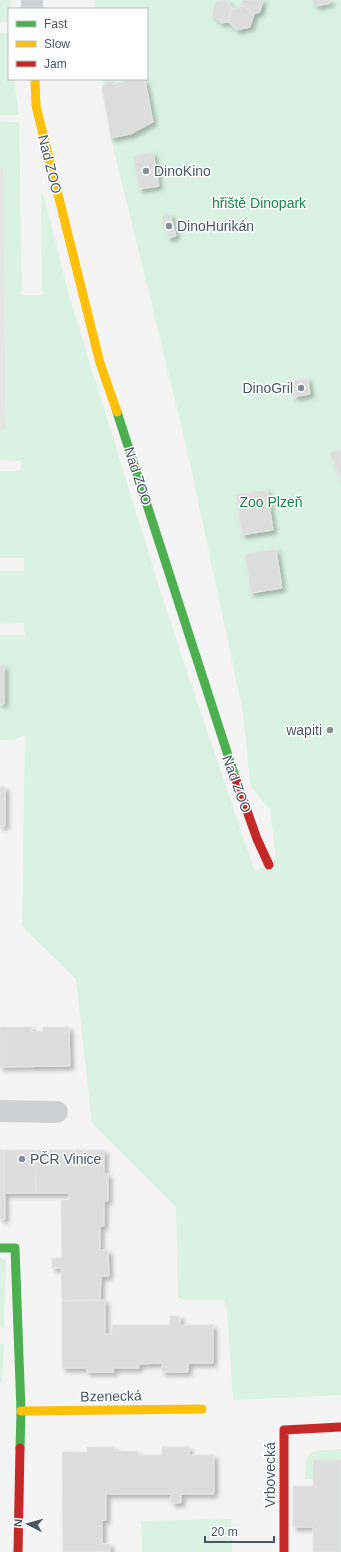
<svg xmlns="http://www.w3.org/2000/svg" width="341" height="1552" font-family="Arial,sans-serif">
<defs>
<filter id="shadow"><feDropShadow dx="3.5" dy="3.5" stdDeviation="2" flood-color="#0004"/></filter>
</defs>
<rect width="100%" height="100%" fill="#f4f4f4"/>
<path fill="#e6e5e6" d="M0,167H3L6,429H0Z"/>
<path fill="#d9f2e3" d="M0,0H11L9,22H0Z
M95,0H341V1395L233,1400L227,1311L224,1300H182L178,1297L176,1207L92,1123L76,979L22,926L25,735L17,739L0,740V704H4L0,665V635H25L24,623L0,624V571H24V558H0V471H21V461L0,460V429H6L3,167H0V121L19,123L22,295H42L41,192L43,193L69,295L164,603L255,872L276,858L270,809L251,787L242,707L188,454L111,138L102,79H147V9H95Z
M0,33H9V79H14L19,115H0Z
M0,1257L6,1261L4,1328L0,1327Z
M0,1344H4L2,1383H0Z
M341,1449V1460H313V1479H305C305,1445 311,1452 341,1449Z
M231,1519L232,1552H142L141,1521Z"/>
<path fill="#ddddde" stroke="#e5e6e7" filter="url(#shadow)" d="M225,0L235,9H231L228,22L221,23L212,15L215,2Z
M243,0H263L260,12L254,14L244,6L241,7Z
M311,0H331L330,3L317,6Z
M244,6L254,14L250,27L237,30L228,22L231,9Z
M134,79L145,80L153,122L131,134L111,138L102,88L108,80L113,84Z
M153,152L159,186L139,189L133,156Z
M170,214L176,236L168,238L162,216Z
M308,378L310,394L294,397L291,381Z
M341,449V482L330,453Z
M267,490L273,530L242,535L236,495Z
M276,549L282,588L251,593L245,554Z
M0,665H4V704H0Z
M0,787H5V826H0Z
M0,1027H32V1032L43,1031V1027H69L70,1066L0,1067Z
M0,1149L4,1150L5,1219H0Z
M4,1150H35L36,1193H4Z
M35,1150H104V1174H108V1201H104V1226H100V1250H108L109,1276H101L100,1300L62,1301L61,1268H52V1258H62L61,1200H69V1193H36Z
M105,1300V1334H112V1325H170V1316H180V1325H213V1363H188V1372H162V1363L139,1364V1368H113L114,1372H87V1368H62V1301Z
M87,1447H114V1451H138V1455H162V1447H189V1455H214V1494H181V1503H171V1494H106V1520H102V1544H110V1552H63L62,1452H87Z
M313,1460H341V1552H313V1527H293V1486H313Z"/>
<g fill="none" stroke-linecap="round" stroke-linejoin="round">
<path stroke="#ced0d2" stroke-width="22" d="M32,0V9
M0,1111L57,1112"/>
<path stroke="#4caf50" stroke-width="9" d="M117,412L235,777
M0,1248H15L21,1411L20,1448"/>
<path stroke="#ffc107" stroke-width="9" d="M35,79L36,106L100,363L117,412
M21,1411L202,1409"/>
<path stroke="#c62828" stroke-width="9" d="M235,777L257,839L269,865
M18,1552L20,1448
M284,1552V1430L341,1427"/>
</g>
<g fill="#868d94" stroke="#fff" stroke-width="1.5">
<circle cx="146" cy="171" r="4"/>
<circle cx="169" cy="226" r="4"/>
<circle cx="301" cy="388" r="4"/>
<circle cx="330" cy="730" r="4"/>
<circle cx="22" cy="1159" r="4"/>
</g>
<g text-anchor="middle" stroke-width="3" stroke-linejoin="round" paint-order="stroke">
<g font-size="14" fill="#4a5661" stroke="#fff">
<text transform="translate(50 164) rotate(76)" y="5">Nad ZOO</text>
<text transform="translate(138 476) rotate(72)" y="5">Nad ZOO</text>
<text transform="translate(237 784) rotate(70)" y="5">Nad ZOO</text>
<text transform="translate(111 1396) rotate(-1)" y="5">Bzenecká</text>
<text transform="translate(270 1475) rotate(-90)" y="5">Vrbovecká</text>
</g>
<g font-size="14" fill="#4a5661" stroke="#fff" text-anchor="start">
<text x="154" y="176">DinoKino</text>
<text x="177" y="231">DinoHurikán</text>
<text x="293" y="393" text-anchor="end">DinoGril</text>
<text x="322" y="735" text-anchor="end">wapiti</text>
<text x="30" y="1164">PČR Vinice</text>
</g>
<g font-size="14" fill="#17864f" stroke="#fff">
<text x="259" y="208">hřiště Dinopark</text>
<text x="271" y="507">Zoo Plzeň</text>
</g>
</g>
<rect x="8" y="8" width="140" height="72" fill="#ffffff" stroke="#b7bbc0"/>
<rect x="16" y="21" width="20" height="6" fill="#4caf50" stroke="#b7bbc0"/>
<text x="44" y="28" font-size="12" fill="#4a5661">Fast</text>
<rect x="16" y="41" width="20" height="6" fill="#ffc107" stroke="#b7bbc0"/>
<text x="44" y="48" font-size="12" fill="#4a5661">Slow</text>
<rect x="16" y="61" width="20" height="6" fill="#c62828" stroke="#b7bbc0"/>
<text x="44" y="68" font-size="12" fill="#4a5661">Jam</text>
<g transform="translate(28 1524) rotate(276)" stroke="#ffffff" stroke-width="3" paint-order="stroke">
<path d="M0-3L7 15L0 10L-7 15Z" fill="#4a5661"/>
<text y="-6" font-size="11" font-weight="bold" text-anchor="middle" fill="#4a5661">N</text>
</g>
<path d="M205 1536v6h69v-6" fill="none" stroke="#4a5661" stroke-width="2"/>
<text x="211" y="1536" font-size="12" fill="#4a5661" stroke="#ffffff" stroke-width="3" paint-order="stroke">20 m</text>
</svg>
